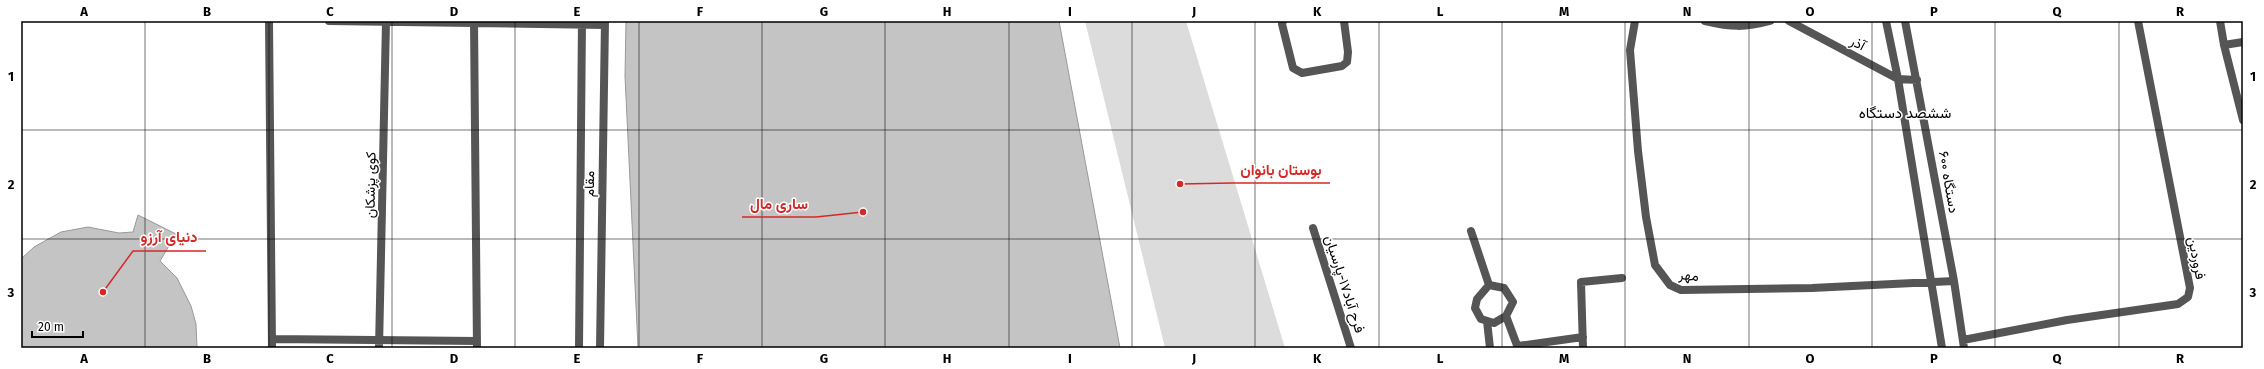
<svg xmlns="http://www.w3.org/2000/svg" width="2264" height="369" font-family="'Fira Sans',Vazirmatn,sans-serif">
<rect width="100%" height="100%" fill="#fff"/>
<path fill="#dcdcdc" d="M1085,21H1186L1285,348H1165Z"/>
<path fill="#c4c4c4" stroke="#999" d="M626,21H1059L1120,348H638L625,76Z
M138,215L176,234L160,261L177,278L191,306L196,324L197,348H21V259L34,247L61,232L88,227L119,233L133,232Z"/>
<g fill="none" stroke-linecap="round" stroke-linejoin="round">
<path stroke="#555" stroke-width="8" d="M269,21L272,348
M329,21L605,25
M474,21L477,348
M1283,21L1282,24L1293,68L1302,73L1342,66L1347,62L1348,52L1344,21
M1635,21L1630,50L1638,151L1646,217L1655,265L1670,285L1681,290L1812,288L1954,281
M1705,21C1731,27 1744,28 1770,21
M1789,21L1898,79L1917,80
M1886,21L1898,79L1942,348
M1905,21L1954,281L1964,348
M2220,21L2224,45
M2243,42L2224,45L2243,120
M1313,228L1351,348
M1471,231L1489,285
M1489,285L1504,288L1513,302L1506,316L1494,323L1481,319L1475,308L1477,299Z
M1506,316L1518,348
M1487,321L1490,348
M272,339L477,341
M1963,340L2067,320L2178,304L2188,297L2190,288L2138,21
M1518,346L1583,337
M379,348L386,22
M579,348L582,21
M600,348L605,21
M1583,348L1581,282L1622,278"/>
</g>
<path fill="none" stroke="#000" stroke-width="1" stroke-opacity="0.55" d="M145,21V348M269,21V348M392,21V348M515,21V348M639,21V348M762,21V348M885,21V348M1009,21V348M1132,21V348M1255,21V348M1379,21V348M1502,21V348M1625,21V348M1749,21V348M1872,21V348M1995,21V348M2119,21V348M21,130H2243M21,239H2243"/>
<g text-anchor="middle" stroke-width="3" stroke-linejoin="round" paint-order="stroke">
<g font-size="14" fill="#000" stroke="#fff">
<text transform="translate(1858 43) rotate(28)" y="5">آذر</text>
<text transform="translate(1949 182) rotate(80)" y="5">۶۰۰ دستگاه</text>
<text transform="translate(589 184) rotate(-89)" y="5">مقام</text>
<text transform="translate(370 185) rotate(-89)" y="5">کوی پزشکان</text>
<text transform="translate(2197 258) rotate(79)" y="5">فروردین</text>
<text transform="translate(1689 275) rotate(6)" y="5">مهر</text>
<text transform="translate(1345 284) rotate(72)" y="5">فرح آباد۱۷-پارسیان</text>
</g>
<g font-size="15" fill="#000" stroke="#fff">
<text x="1905" y="118">ششصد دستگاه</text>
</g>
</g>
<path fill="none" stroke="#d62828" stroke-width="1.5" d="M1180 184L1232 183H1330M863 212L816 217H742M103 292L133 251H206"/>
<g fill="#d62828" stroke="#fff" stroke-width="1.5">
<circle cx="1180" cy="184" r="4"/>
<circle cx="863" cy="212" r="4"/>
<circle cx="103" cy="292" r="4"/>
</g>
<g font-size="15" text-anchor="middle" font-weight="bold" fill="#d62828" stroke="#fff" stroke-width="3" stroke-linejoin="round" paint-order="stroke">
<text x="1281" y="175">بوستان بانوان</text>
<text x="779" y="209">ساری مال</text>
<text x="169" y="242">دنیای آرزو</text>
</g>
<rect width="2264" height="369" fill="none" stroke="#ffffff" stroke-width="44"/>
<path d="M32 331v6h51v-6" fill="none" stroke="#000000" stroke-width="2"/>
<text x="38" y="331" font-size="12" fill="#000000" stroke="#ffffff" stroke-width="3" paint-order="stroke">20 m</text>
<rect x="22" y="22" width="2220" height="325" fill="none" stroke="#000" stroke-width="1.5"/>
<g font-size="13" text-anchor="middle" font-weight="bold" fill="#000">
<text x="84" y="16">A</text>
<text x="207" y="16">B</text>
<text x="330" y="16">C</text>
<text x="454" y="16">D</text>
<text x="577" y="16">E</text>
<text x="700" y="16">F</text>
<text x="824" y="16">G</text>
<text x="947" y="16">H</text>
<text x="1070" y="16">I</text>
<text x="1194" y="16">J</text>
<text x="1317" y="16">K</text>
<text x="1440" y="16">L</text>
<text x="1564" y="16">M</text>
<text x="1687" y="16">N</text>
<text x="1810" y="16">O</text>
<text x="1934" y="16">P</text>
<text x="2057" y="16">Q</text>
<text x="2180" y="16">R</text>
<text x="11" y="81">1</text>
<text x="2253" y="81">1</text>
<text x="11" y="189">2</text>
<text x="2253" y="189">2</text>
<text x="11" y="297">3</text>
<text x="2253" y="297">3</text>
<text x="84" y="363">A</text>
<text x="207" y="363">B</text>
<text x="330" y="363">C</text>
<text x="454" y="363">D</text>
<text x="577" y="363">E</text>
<text x="700" y="363">F</text>
<text x="824" y="363">G</text>
<text x="947" y="363">H</text>
<text x="1070" y="363">I</text>
<text x="1194" y="363">J</text>
<text x="1317" y="363">K</text>
<text x="1440" y="363">L</text>
<text x="1564" y="363">M</text>
<text x="1687" y="363">N</text>
<text x="1810" y="363">O</text>
<text x="1934" y="363">P</text>
<text x="2057" y="363">Q</text>
<text x="2180" y="363">R</text>
</g>
</svg>
